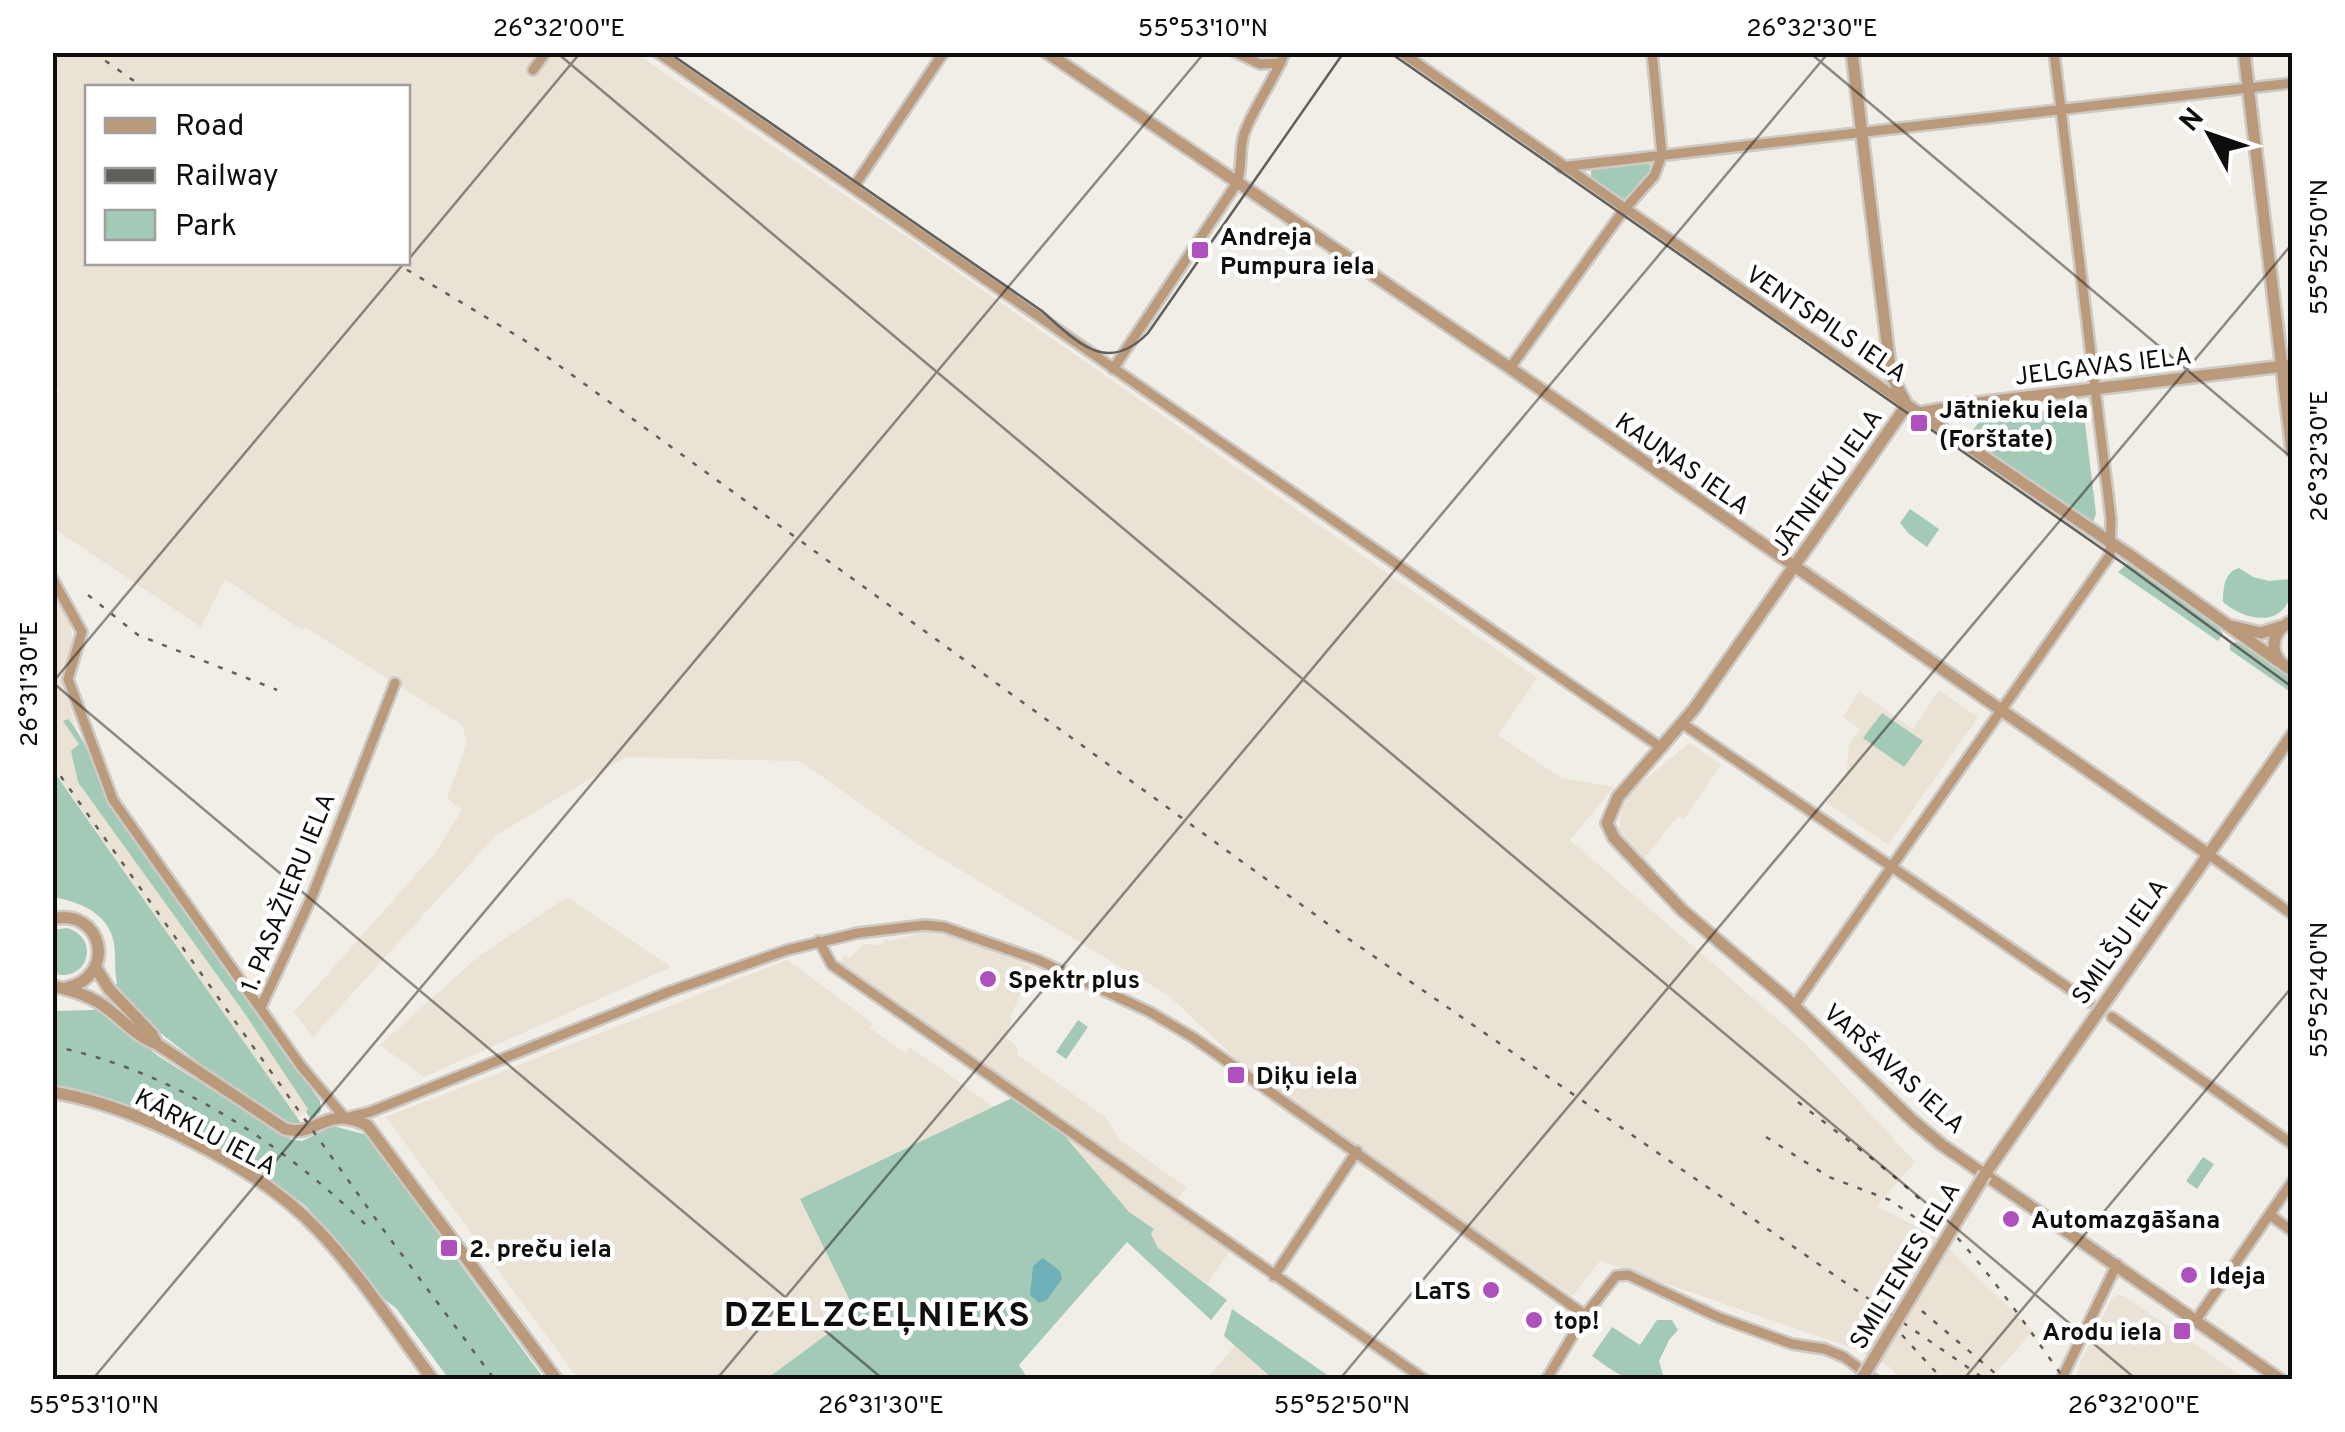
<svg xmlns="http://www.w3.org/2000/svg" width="2345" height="1432" font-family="Overpass,sans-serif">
<rect width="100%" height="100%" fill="#f1eee8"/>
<path fill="#e9e2d5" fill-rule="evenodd" d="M53,53H635L911,240L1537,678L1498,735L1561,778L1614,787L1570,840L1805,1043L1915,1162L1877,1206L1938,1238L2033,1331L1990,1379H1900L1890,1367L1855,1349L1600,1261L1572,1296L1252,1074L1169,996L919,845L800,761L626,757L495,836L313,1037L294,1012L435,853L462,810L447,798L467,743L462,725L305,627L303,631L225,579L201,627L53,528V399L60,389L53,383ZM88,88H408V262H88Z
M52,591L70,624L74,645L65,672L67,698L80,744L71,751L309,1110L297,1118L53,769Z
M1939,690L1978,717L1888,845L1826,802L1847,772L1849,743L1860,729L1843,717L1859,691L1913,729Z
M1689,743L1721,765L1684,819L1678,816L1644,859L1619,831L1621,809L1635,788Z
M567,897L671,967L424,1077L380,1045L479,956Z
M925,932L953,936L1032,967L1010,1018L1012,1020L1005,1037L1017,1046L1018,1055L1105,1117L1120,1140L1186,1187L1172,1208L1231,1249L1207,1284L1158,1248L1151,1234L1154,1229L1129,1212L1053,1122L835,970L844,955L849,958L864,944L880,945L886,939L890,941Z
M787,960L873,1023L870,1028L905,1053L910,1047L994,1107L800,1199L856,1314L765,1380L578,1379L386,1117Z
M2118,1295L2124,1296L2246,1379H2076L2080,1363L2112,1298Z
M1241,1339L1284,1380H1205Z"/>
<path fill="#a3c9b7" d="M1648,161L1652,169L1626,200L1621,201L1591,180V171L1596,168Z
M2083,406L2096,514L2093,522L2086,521L1967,439L1981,419Z
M1910,509L1939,529L1927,547L1909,534L1900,523Z
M2128,563L2219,628L2223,634L2218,641L2118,572Z
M2239,568L2253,577L2269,581L2292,579C2293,626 2252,626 2223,602C2223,589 2224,572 2239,568Z
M2236,642L2262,654L2292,678V693L2230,650V644Z
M1882,713L1923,741L1904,767L1863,738Z
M68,719C91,746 98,784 115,814L320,1101L321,1111L312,1121L306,1112L308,1109L243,1011L78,782L71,751L79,744L63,721Z
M52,769L303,1126C281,1125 260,1104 242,1092C194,1060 152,1030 113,988L117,983C114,970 116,956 114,943C108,912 79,902 53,897Z
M67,928C102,938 87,985 53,973V930Z
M97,1006L158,1056L292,1140L302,1141L333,1126L367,1135L445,1241L440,1246L445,1253L450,1250L544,1379H449L396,1308L380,1296L306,1206L268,1178L158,1119L71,1090L53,1088L52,1011L94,1010Z
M1078,1020L1088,1027L1066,1059L1056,1052Z
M1016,1096L1053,1122L1129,1212L1154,1229L1151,1234L1158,1248L1227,1300L1211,1320L1127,1242L1019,1365L1028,1379L765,1380L856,1313L800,1199Z
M2203,1157L2214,1164L2197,1189L2186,1181Z
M1232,1309L1333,1379H1273L1224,1336Z
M1657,1320H1672L1678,1330L1669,1340L1659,1361L1663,1375C1638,1392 1612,1370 1592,1356L1612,1327L1640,1345Z"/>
<path fill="#6fb0b8" d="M1043,1258L1060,1271L1062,1279L1047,1300L1039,1303L1030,1295L1033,1266Z"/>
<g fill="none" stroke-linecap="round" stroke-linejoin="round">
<defs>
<path id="minor" d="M657,52L1659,746
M1235,52L1260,64L1281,63
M1401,52L1907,405
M533,70L546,52
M1561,167L2292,83
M853,188L944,52
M1510,368L1623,211L1654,176L1662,155L1652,52
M1113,369L1237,183C1243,166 1239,150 1244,134C1254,106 1274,81 1285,52
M52,578L82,632L68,679L113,800L301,1066L345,1118L370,1112L671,991L787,950L858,933L925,925L944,927L1038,960L1150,1012L1194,1038L1585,1315
M1683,724L2089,1002
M2208,854L2292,914
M819,941L832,965L1425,1380
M1794,1006L2110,555L2111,519L2054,52
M261,1007L313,894L395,683
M2112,1017L2292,1144
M2270,1215L2292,1231
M1274,1276L1357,1151
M2196,1320L2292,1182
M1546,1380L1585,1315L1616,1276L1628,1275L1718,1317L1792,1344L1825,1349L1844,1357L1875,1380
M2061,1380L2117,1264"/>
<path id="tertiary" d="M1046,52L1510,368L2208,854
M1852,52L1891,375L1907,405L1694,709L1618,797L1607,823L1614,838L1682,910L1786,998L1912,1120L1942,1145L2281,1380
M2244,52L2292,451
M1907,405L2131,556L2278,661
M1919,413L1977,403L2292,365
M2292,621C2268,632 2268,659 2292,670
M2231,626L2261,633L2280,627
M52,919C103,907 118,976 66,988
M96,968L109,989L152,1034L157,1044
M52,986C68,989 84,994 98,1002C119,1015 134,1036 157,1044L285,1129C311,1136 319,1118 342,1118C351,1118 360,1122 367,1125L557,1380
M52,1092C136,1106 257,1166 316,1228C360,1274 395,1329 433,1380
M1985,1174L2292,735"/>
</defs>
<use href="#minor" stroke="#cdcac5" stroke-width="14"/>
<use href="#tertiary" stroke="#cdcac5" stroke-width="16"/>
<use href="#minor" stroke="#ba9a7b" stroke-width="9"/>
<use href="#tertiary" stroke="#ba9a7b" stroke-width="11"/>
<path stroke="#615f5c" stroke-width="2.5" d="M668,52L1042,311C1076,341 1106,376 1148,333L1344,52
M1389,52L2124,564L2292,687"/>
<path stroke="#615f5c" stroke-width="2.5" stroke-dasharray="5 10" stroke-linecap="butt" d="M93,52L144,88
M394,262L524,340L1343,935L1986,1380
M88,595L138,635L277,690
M52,764L385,1232L495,1380
M52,1046C172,1070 284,1144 369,1228
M1798,1102C1840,1135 1886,1167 1925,1204C1980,1257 2021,1318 2065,1380
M1766,1137L1829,1177L1890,1200L1937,1233
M1922,1311L2003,1380
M1902,1335L1943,1380"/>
<defs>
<path id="tertiary-bridge" d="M1861,1380L1985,1174"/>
</defs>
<use href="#tertiary-bridge" stroke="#cdcac5" stroke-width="16" stroke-linecap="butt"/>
<use href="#tertiary-bridge" stroke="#ba9a7b" stroke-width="11"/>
</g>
<path fill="none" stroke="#0f0e0c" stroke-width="2.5" stroke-opacity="0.45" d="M556,52L2137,1380M1809,52L2292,458M408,260L581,52M52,682L884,1380M52,683L405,262M92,1380L1205,52M716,1380L1829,52M1339,1380L2292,244M1963,1380L2292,987"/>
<g fill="#ae51bc" stroke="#fff" stroke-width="4">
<rect x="1190" y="240" width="20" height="20" rx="5"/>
<rect x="1909" y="413" width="20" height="20" rx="5"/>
<circle cx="988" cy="979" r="10"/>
<rect x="1226" y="1065" width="20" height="20" rx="5"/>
<circle cx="2011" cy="1219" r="10"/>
<rect x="439" y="1238" width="20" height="20" rx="5"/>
<circle cx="2189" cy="1275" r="10"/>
<circle cx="1491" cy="1290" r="10"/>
<circle cx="1534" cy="1320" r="10"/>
<rect x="2172" y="1321" width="20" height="20" rx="5"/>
</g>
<g text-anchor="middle" stroke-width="9" stroke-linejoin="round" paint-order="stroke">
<g font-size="25" font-weight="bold" fill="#0f0e0c" stroke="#fff" text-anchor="start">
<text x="1220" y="245">Andreja<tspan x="1220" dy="29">Pumpura iela</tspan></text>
<text x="1939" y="418">Jātnieku iela<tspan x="1939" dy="29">(Forštate)</tspan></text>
<text x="1008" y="988">Spektr plus</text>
<text x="1256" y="1084">Diķu iela</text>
<text x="2031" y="1228">Automazgāšana</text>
<text x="469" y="1257">2. preču iela</text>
<text x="2209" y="1284">Ideja</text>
<text x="1471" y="1299" text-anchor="end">LaTS</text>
<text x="1554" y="1329">top!</text>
<text x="2162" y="1340" text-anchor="end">Arodu iela</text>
</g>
<g font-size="25" fill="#0f0e0c" stroke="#fff">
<text transform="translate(1827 323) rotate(34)" y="9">VENTSPILS IELA</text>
<text transform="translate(2103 365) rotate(-7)" y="9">JELGAVAS IELA</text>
<text transform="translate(1683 463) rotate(35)" y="9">KAUŅAS IELA</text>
<text transform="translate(1826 482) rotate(-55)" y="9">JĀTNIEKU IELA</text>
<text transform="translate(287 892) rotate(-68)" y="9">1. PASAŽIERU IELA</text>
<text transform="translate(2119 941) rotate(-55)" y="9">SMILŠU IELA</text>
<text transform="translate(1895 1068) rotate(42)" y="9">VARŠAVAS IELA</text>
<text transform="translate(206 1131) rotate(28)" y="9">KĀRKLU IELA</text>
<text transform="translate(1904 1265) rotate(-59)" y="9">SMILTENES IELA</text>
</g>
<g font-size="35" font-weight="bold" letter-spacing="2.5" fill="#0f0e0c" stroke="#fff">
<text x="878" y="1326">DZELZCEĻNIEKS</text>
</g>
</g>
<rect width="2345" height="1432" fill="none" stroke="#ffffff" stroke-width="110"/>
<rect x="85" y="85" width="325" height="180" fill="#ffffff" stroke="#9f9f9e" stroke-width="2.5"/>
<rect x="105" y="118" width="50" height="15" fill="#ba9a7b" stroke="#9f9f9e" stroke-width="2.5"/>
<text x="175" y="135" font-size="30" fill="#0f0e0c">Road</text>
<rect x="105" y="168" width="50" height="15" fill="#615f5c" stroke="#9f9f9e" stroke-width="2.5"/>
<text x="175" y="185" font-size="30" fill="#0f0e0c">Railway</text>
<rect x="105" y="210" width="50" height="30" fill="#a3c9b7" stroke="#9f9f9e" stroke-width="2.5"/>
<text x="175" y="235" font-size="30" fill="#0f0e0c">Park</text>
<g transform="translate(2210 135) rotate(310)" stroke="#ffffff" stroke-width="8" paint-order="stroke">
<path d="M0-8L18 38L0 25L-18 38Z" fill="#0f0e0c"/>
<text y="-15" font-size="28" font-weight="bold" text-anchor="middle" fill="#0f0e0c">N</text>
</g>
<rect x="55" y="55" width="2235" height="1322" fill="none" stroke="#0f0e0c" stroke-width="4"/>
<g font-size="25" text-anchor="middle" fill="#0f0e0c">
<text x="559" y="36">26°32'00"E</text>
<text x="1203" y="36">55°53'10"N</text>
<text x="1812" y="36">26°32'30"E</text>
<text transform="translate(2318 247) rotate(-90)" y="9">55°52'50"N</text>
<text transform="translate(2318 456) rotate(-90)" y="9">26°32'30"E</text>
<text transform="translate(28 684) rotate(-90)" y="9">26°31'30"E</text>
<text transform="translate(2318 990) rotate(-90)" y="9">55°52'40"N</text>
<text x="94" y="1413">55°53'10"N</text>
<text x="881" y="1413">26°31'30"E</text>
<text x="1342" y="1413">55°52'50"N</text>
<text x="2134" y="1413">26°32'00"E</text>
</g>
</svg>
